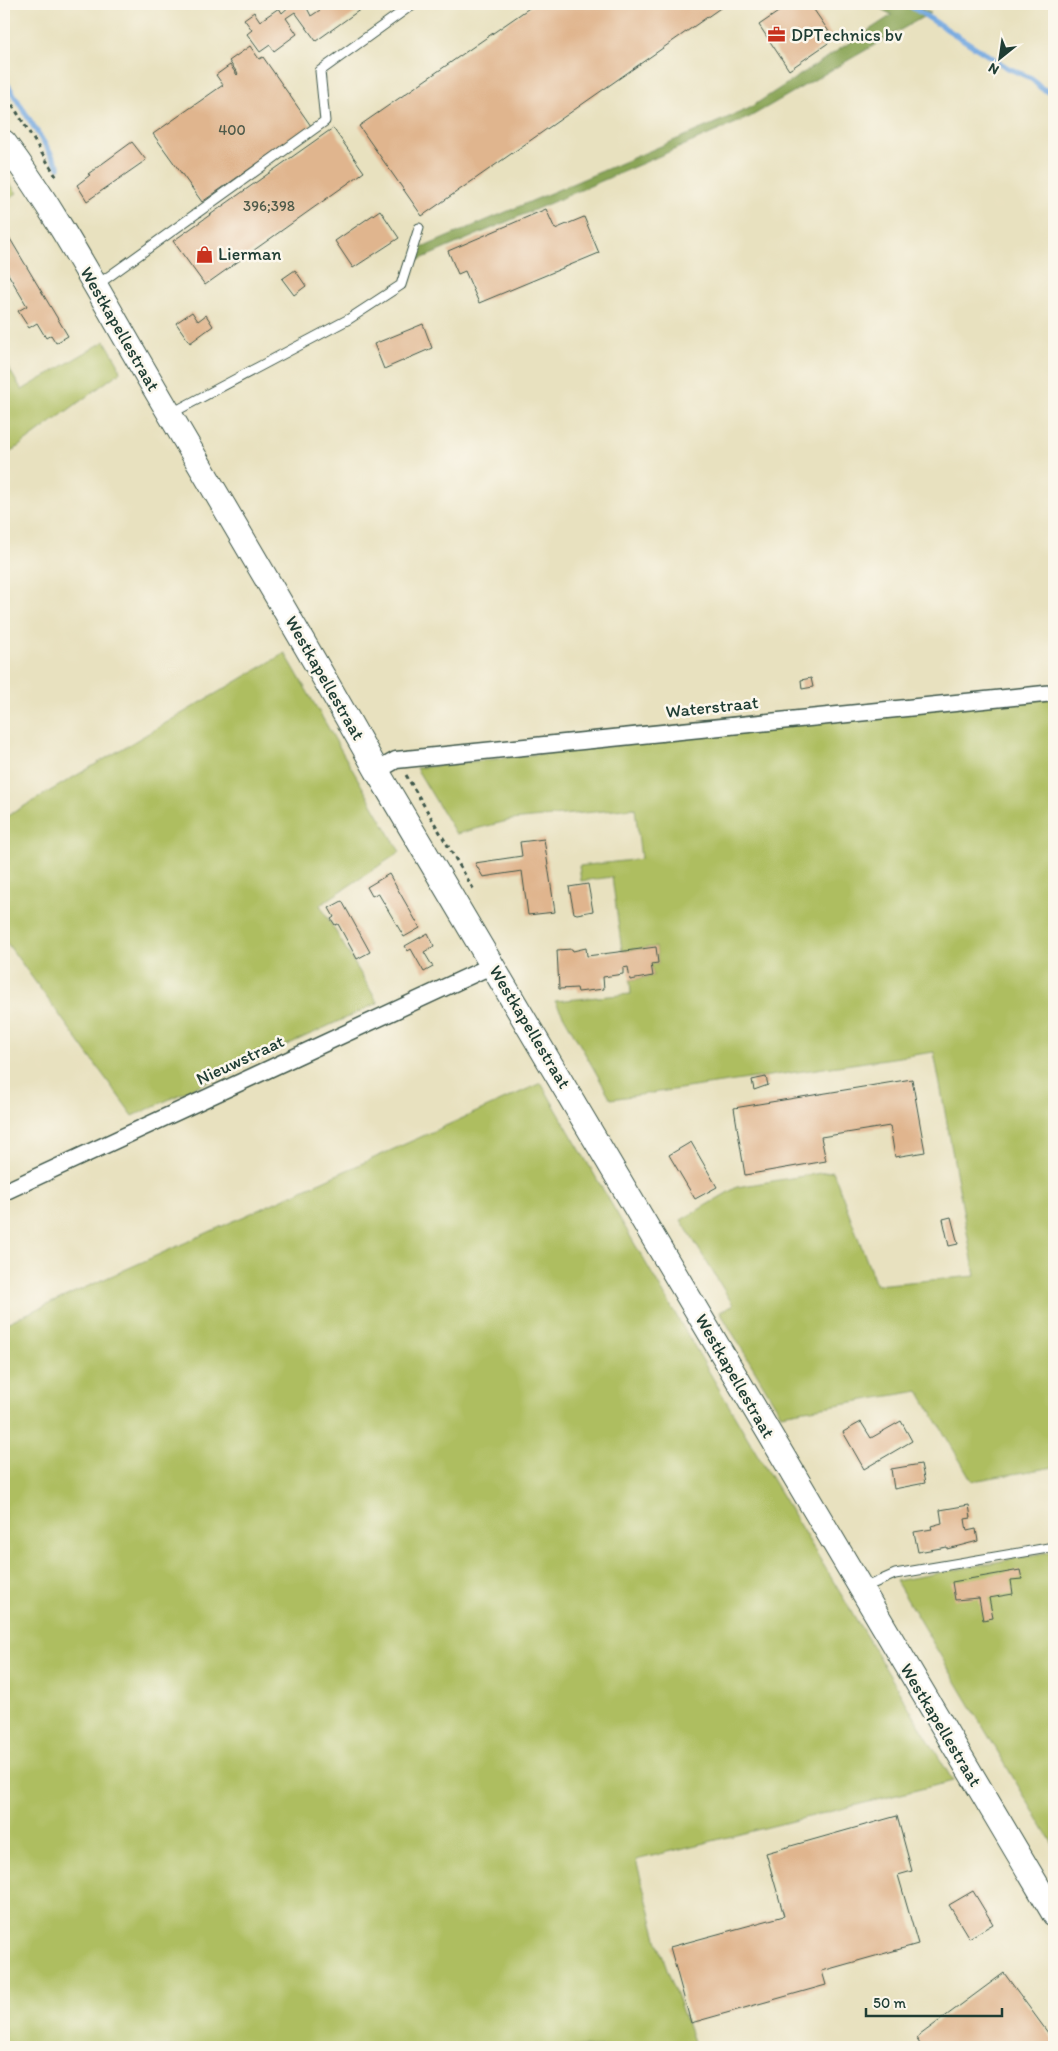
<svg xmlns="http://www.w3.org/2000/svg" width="1058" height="2051" font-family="Itim,sans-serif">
  <rect width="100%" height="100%" fill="#fbf7ec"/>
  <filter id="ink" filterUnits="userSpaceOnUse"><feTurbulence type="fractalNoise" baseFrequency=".02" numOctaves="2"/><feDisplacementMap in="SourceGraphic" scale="10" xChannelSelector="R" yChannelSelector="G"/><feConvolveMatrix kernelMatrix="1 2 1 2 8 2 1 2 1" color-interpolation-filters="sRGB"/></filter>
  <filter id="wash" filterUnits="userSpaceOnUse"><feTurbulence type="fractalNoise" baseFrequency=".0096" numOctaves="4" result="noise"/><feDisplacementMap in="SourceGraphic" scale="20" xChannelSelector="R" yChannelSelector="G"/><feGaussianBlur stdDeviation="1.12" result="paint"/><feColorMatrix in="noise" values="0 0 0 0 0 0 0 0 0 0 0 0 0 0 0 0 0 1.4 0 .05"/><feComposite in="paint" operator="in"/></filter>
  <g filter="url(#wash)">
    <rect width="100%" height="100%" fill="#e8e1bf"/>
    <path fill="#aebe61" stroke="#667e4a" d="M4,176L17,193L4,203Z
      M105,341L118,363L120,372L4,457V361L22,390Z
      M285,653L400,852L320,905L378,1003L133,1116L4,939V818Z
      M1054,695V1467L972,1481L919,1391L781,1414L720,1312L733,1305L681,1220L737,1187L833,1171L876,1285L975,1276L934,1052L611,1099L555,1001L631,994L630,980L653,976L651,964L658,963L656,947L622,951L612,877L581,881L579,866L641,859L635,808L511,820L456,834L416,768Z
      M541,1083L757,1454L953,1781L636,1860L660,1949L695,2047H4V1324Z
      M1054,1551V1846L896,1581Z"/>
    <path fill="#8aa557" stroke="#547146" d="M872,4H913L930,13L750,117L416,261L419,249L748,109L892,15Z"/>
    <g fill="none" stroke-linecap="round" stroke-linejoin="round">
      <path stroke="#73a8e0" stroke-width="5.5" d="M907,4L1008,68L1031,78L1041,88L1054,94
        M4,79L59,167"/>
    </g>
    <g id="blocks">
      <path fill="#e0b58e" d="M292,4H305L311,16L329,4H358L361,9L316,41L295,12L286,18L297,34L274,51L270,45L260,52L247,34L252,30L244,19L254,12L260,21L279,8L282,13Z
        M535,4H726L422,216L359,126Z
        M790,4H810L834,39L789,70L759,25Z
        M250,46L259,59L263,57L311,126L202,202L153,134L223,85L216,75L230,65L237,75L238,74L229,61Z
        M333,128L364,172L205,285L173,241Z
        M132,142L146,160L87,201L77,185L90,175L88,174Z
        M546,209L555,229L584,217L599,253L479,303L465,271L458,274L448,251Z
        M380,210L399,238L353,268L335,241Z
        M9,237L68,336L56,343L51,335L46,338L37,323L29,328L18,311L27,306L4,267V241Z
        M295,270L306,286L294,295L282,279Z
        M192,312L198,321L206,315L213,326L190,343L176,323Z
        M423,324L432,348L384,369L374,344Z
        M811,678L813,687L802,689L801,680Z
        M544,839L555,912L528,915L522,871L483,877L475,863L522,856L520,842Z
        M389,874L420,928L404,937L378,893L372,896L367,887Z
        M588,884L593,911L577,914L574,913L569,887Z
        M342,901L370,952L357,959L338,924L335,925L331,919L334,917L329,908Z
        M428,933L434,946L424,952L433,967L424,972L411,949L408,951L405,946Z
        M656,947L658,963L651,964L653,976L630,980L628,967L623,968V974L603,977L604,989L578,992L577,988L559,989L557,950L572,949L573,951L586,948L587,956Z
        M766,1077L768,1085L754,1090L752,1080Z
        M912,1079L925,1152L895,1157L890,1126L821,1137L826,1161L745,1175L734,1108Z
        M691,1142L717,1187L695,1199L669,1155Z
        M951,1217L958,1244L949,1246L943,1219Z
        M901,1421L912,1441L864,1469L843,1432L861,1422L871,1438Z
        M921,1464L925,1483L894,1489L891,1469Z
        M969,1505L971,1518L965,1519L967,1531L976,1529L978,1541L947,1549V1547L918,1552L914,1532L932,1529L931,1526L942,1523L940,1510Z
        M1020,1570L1022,1579L1011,1580L1013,1594L989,1598L993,1618L983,1620L979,1598L955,1600L952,1582Z
        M897,1816L912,1871L898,1875L918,1944L822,1971L826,1985L691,2023L670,1947L784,1916L766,1853Z
        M973,1891L993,1924L969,1938L949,1905Z
        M1004,1973L1054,2041V2047H922L916,2038Z"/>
    </g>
  </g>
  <g filter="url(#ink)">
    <use href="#blocks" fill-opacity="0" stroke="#3d5649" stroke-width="1"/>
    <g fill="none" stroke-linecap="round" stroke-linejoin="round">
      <defs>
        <path id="lane" d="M97,285L325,121L320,71L413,4
          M170,414L349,319L401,285L419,228
          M863,1588L895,1574L1054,1547"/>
        <path id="street" d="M377,771L396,760L1054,693
          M4,1192L493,965"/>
        <path id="secondary" d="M4,142C61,219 106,306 155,389C229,516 305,642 377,771L1054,1914"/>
      </defs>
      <use href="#lane" stroke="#3d5649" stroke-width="11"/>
      <use href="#street" stroke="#3d5649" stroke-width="19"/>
      <use href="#secondary" stroke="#3d5649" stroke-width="26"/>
      <path stroke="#3d5649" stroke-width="3" stroke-dasharray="4 4" stroke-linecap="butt" d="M4,91L57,178
        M406,775L474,890"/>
      <use href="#lane" stroke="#fff" stroke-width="9"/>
      <use href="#street" stroke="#fff" stroke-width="16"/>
      <use href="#secondary" stroke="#fff" stroke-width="24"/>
    </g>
  </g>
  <defs>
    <symbol id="office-bare" viewBox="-9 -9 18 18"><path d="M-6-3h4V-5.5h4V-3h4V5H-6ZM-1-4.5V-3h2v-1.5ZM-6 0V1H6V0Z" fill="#c8321e" stroke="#fbf7ec" stroke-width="2.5" paint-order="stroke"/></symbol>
    <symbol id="shop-bare" viewBox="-9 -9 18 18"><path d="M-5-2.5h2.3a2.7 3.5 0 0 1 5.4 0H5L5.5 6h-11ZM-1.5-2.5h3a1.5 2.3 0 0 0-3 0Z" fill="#c8321e" stroke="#fbf7ec" stroke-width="2.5" paint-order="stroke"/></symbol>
  </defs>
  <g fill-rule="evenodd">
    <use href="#office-bare" x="764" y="22" width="25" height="25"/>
    <use href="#shop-bare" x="192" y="242" width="25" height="25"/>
  </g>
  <g text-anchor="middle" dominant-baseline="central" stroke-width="5" stroke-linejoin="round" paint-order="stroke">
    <g font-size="15" fill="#4f5b4a">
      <text x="232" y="130">400</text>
      <text x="269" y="206">396;398</text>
    </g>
    <g font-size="18" fill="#1f3d34" stroke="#fbf7ec" text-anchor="start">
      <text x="791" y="35">DPTechnics bv</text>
      <text x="218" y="254">Lierman</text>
    </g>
    <g font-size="18" fill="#1f3d34" stroke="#fbf7ec">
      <text transform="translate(120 329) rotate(60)">Westkapellestraat</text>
      <text transform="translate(325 678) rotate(60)">Westkapellestraat</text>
      <text transform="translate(712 707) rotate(-6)">Waterstraat</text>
      <text transform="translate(530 1027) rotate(59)">Westkapellestraat</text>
      <text transform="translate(240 1060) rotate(-25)">Nieuwstraat</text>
      <text transform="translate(735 1376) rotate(60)">Westkapellestraat</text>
      <text transform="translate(941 1725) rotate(59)">Westkapellestraat</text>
    </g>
  </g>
  <rect width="1058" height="2051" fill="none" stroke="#fbf7ec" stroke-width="20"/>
  <g transform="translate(1000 58) rotate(210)" stroke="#fbf7ec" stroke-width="4" paint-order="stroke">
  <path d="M0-4L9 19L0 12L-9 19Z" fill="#1f3d34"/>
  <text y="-8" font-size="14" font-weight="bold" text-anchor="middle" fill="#1f3d34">N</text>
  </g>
  <path d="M866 2008v8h136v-8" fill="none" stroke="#1f3d34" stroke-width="2.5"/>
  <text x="873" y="2008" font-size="15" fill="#1f3d34" stroke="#fbf7ec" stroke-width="4" paint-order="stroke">50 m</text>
</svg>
